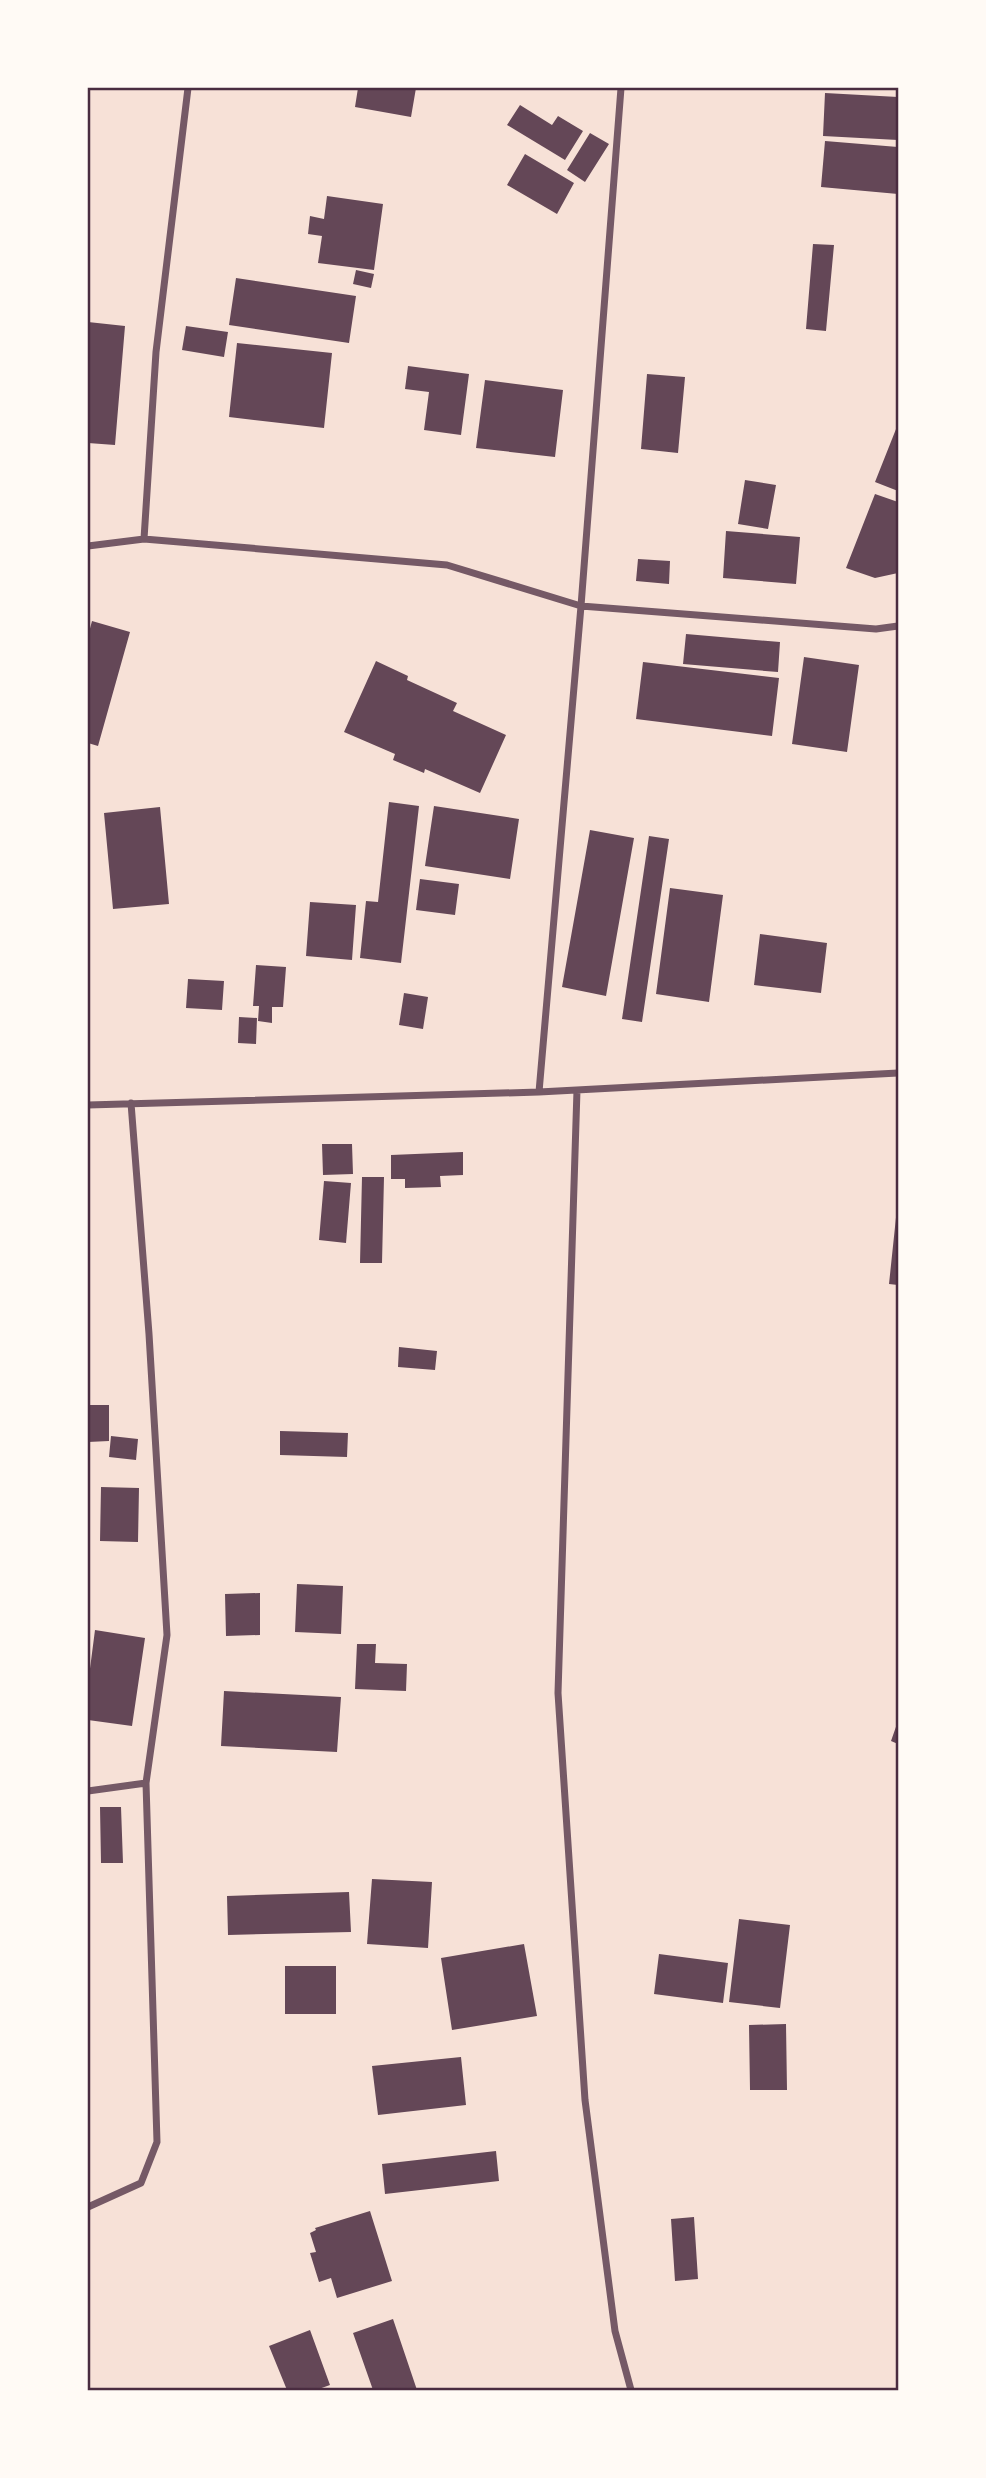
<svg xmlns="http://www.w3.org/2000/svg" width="986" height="2478" font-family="Rubik,sans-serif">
  <rect width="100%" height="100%" fill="#f7e1d7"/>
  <path fill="#644757" d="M358,88H416L411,117L355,107Z
    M825,93L898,97V140L823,136Z
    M520,105L552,125L558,116L583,131L565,160L507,125Z
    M590,133L609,144L585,182L567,170Z
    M825,141L898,147V194L821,187Z
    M525,154L574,183L557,214L507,185Z
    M327,196L383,204L374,270L318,263L322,236L308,234L310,216L324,219Z
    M813,244L834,245L826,331L806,329Z
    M356,270L374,274L371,288L353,284Z
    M236,278L356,296L349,343L229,325Z
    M88,322L125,326L115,445L88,443Z
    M186,326L228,332L224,357L182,350Z
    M237,343L332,353L324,428L229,417Z
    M408,366L469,374L461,435L424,430L429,392L405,389Z
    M647,374L685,377L678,453L641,449Z
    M485,380L563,390L555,457L476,448Z
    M898,424V491L875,482Z
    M745,480L776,485L768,529L738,524Z
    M875,494L898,502V573L875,578L846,568Z
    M726,531L800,537L796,584L723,578Z
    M638,559L670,561L669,584L636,581Z
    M92,621L130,632L98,746L88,743V636Z
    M686,634L780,642L778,672L683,664Z
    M804,657L859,665L847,752L792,744Z
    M376,661L408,676L407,680L457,703L453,711L506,735L480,793L425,769L424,773L393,760L395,754L344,732Z
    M643,662L779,678L772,736L636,719Z
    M389,802L419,806L401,963L360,958L366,901L378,902Z
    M434,806L519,819L510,879L425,866Z
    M160,807L169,904L113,909L104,813Z
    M590,830L634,838L606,996L562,987Z
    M649,836L669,839L642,1022L622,1019Z
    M420,879L459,884L455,915L416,910Z
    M670,888L723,895L709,1002L656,994Z
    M310,902L356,905L352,960L306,956Z
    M760,934L827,943L821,993L754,985Z
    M256,965L286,967L283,1007H272V1023L258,1021L259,1006H253Z
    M188,979L224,981L222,1010L186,1008Z
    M404,993L428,997L423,1029L399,1025Z
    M239,1017L257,1018L256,1044L238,1043Z
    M322,1144H352L353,1174L323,1175Z
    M463,1152V1175L440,1176L441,1187L405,1188V1179H391V1155Z
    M362,1177H384L382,1263H360Z
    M324,1181L351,1183L346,1243L319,1240Z
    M897,1208H898V1285L889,1284Z
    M399,1347L437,1351L435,1370L398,1367Z
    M88,1405H109V1441L88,1442Z
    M280,1431L348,1433L347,1457L280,1455Z
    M111,1436L138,1439L136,1460L109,1457Z
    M101,1487L139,1488L138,1542L100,1541Z
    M297,1584L343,1586L341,1634L295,1632Z
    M260,1593V1635L226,1636L225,1594Z
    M95,1630L145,1638L132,1726L88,1720V1684Z
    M357,1644H376L375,1663L407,1664L406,1691L355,1689Z
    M224,1691L341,1697L337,1752L221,1746Z
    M898,1721V1744L891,1741Z
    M100,1807H121L123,1863H101Z
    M372,1879L432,1882L428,1948L367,1944Z
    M349,1892L351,1932L228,1935L227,1896Z
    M739,1919L790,1925L780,2008L729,2002Z
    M524,1944L537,2016L452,2030L441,1958Z
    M659,1954L728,1963L723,2003L654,1994Z
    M285,1966H336V2014H285Z
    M786,2024L787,2090H750L749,2025Z
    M461,2057L466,2105L378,2115L372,2066Z
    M496,2151L499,2181L385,2194L382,2164Z
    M370,2211L392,2281L337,2298L331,2278L319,2282L310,2253L316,2252L310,2233L316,2230L315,2228Z
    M694,2217L698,2279L675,2281L671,2219Z
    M393,2319L417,2390H373L353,2333Z
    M310,2330L330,2385L316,2390H287L269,2346Z"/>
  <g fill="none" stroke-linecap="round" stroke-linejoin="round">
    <path stroke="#755966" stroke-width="7" d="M144,539L156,352L188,88
      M88,546L144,539L447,565L581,606L876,629L898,626
      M577,1090L558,1693L585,2100L615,2331L631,2390
      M539,1092L581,606L621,88
      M88,1105L539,1092L898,1073
      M88,1791L146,1783
      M88,2207L141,2183L157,2142L146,1783L167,1635L149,1334L131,1103"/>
  </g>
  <rect width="986" height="2478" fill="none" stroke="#fffaf5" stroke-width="178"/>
  <rect x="89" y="89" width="808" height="2300" fill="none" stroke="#4a2c40" stroke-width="2.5"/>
</svg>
